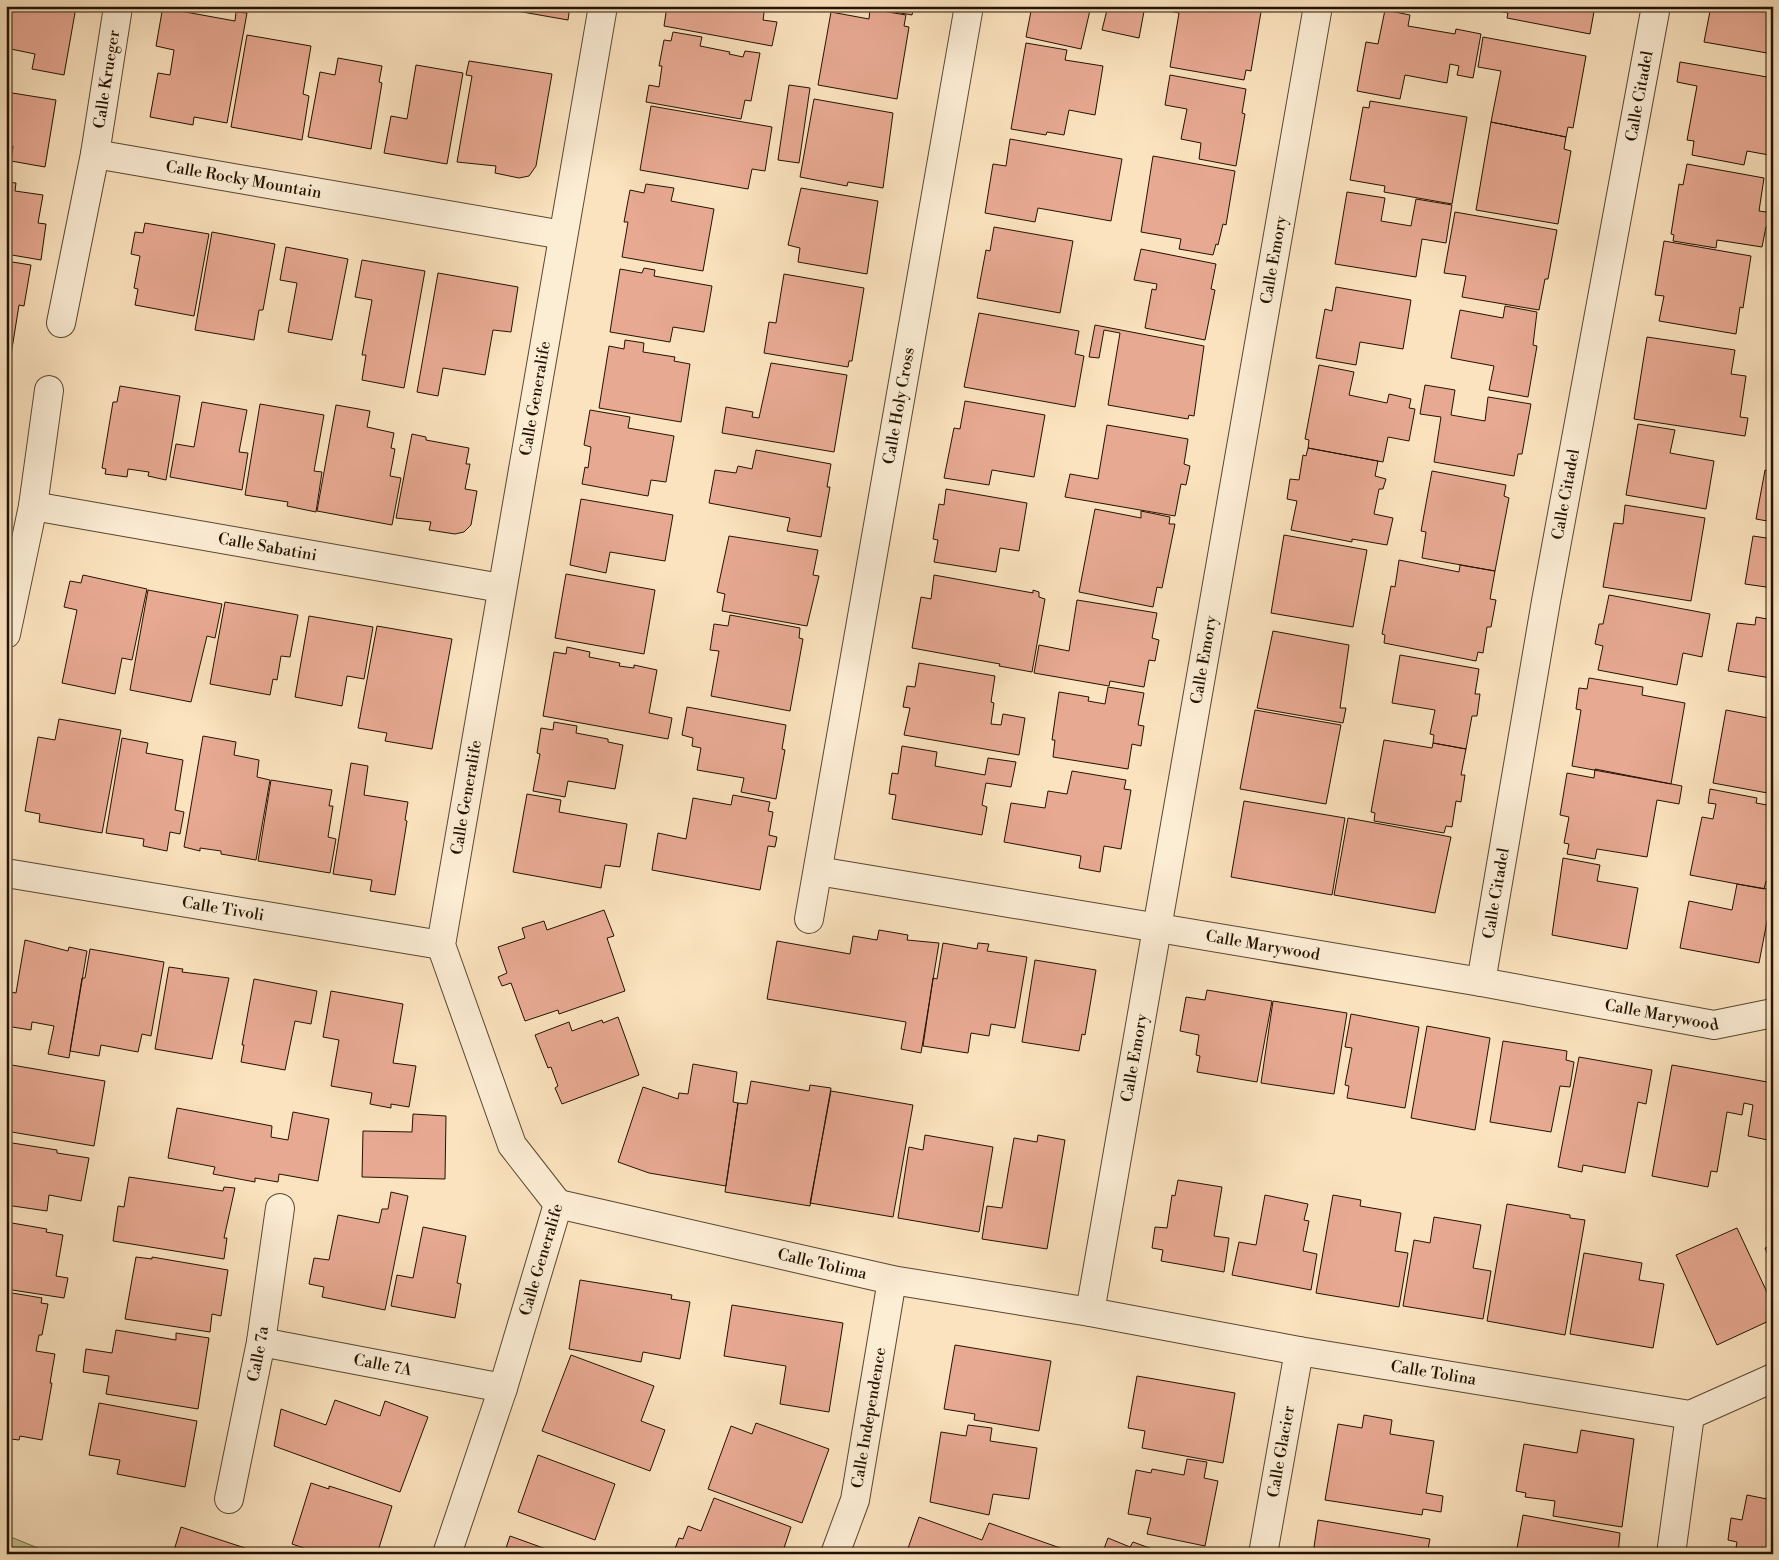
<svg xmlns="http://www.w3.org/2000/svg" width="1779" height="1560" font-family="'Libre Bodoni',serif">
  <rect width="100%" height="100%" fill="#fbe3bf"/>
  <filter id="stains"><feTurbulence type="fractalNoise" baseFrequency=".004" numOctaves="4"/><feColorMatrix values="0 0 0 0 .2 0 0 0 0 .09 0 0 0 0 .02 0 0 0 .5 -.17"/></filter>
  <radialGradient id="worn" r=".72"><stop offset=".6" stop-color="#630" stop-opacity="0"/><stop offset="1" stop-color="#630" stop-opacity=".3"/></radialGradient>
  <path fill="#c3c28e" stroke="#736a47" d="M6,1535L50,1553V1554H6Z"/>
  <path fill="#e8a993" stroke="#231200" d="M6,6L76,7L64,75L32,69L35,54L6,48Z
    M163,6H181L180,11L235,21L236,12L247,13L227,123L194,117L193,125L150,117L158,73L170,75L174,50L156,46Z
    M425,6H447V11Z
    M488,6H570L568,20Z
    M667,6H765L763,20L777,22L772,46L664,26Z
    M861,6H914L912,15Z
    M1032,6H1091L1081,49L1026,37Z
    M1108,6H1145L1139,38L1102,30Z
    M1164,6H1262L1251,71L1246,70L1244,80L1170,67L1179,13L1163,10Z
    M1488,6H1595L1590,34L1507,18L1508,13L1488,9Z
    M1711,6H1773V54L1704,42Z
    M870,9L906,15L904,26L909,27L897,99L818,85L831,12L869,19Z
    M1385,10L1410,15L1408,26L1455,34L1456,29L1481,34L1473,78L1457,75L1459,66L1450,64L1447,83L1405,75L1400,99L1357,91L1366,42L1378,44Z
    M673,32L702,37L700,46L730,52L729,54L743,57L745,51L760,53L751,101L745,100L741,119L646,102L649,85L659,87L662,66H659L664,40L671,41Z
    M247,35L311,46L303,94L309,96L302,140L231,127Z
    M1483,37L1586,56L1573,128L1568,127L1566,137L1491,122L1501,71L1478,67Z
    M1026,43L1067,50L1065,60L1103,66L1095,115L1069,110L1064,135L1047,132L1046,135L1011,129Z
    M338,58L382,66L379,82L382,83L371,149L308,137L320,72L335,75Z
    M469,61L552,74L536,166L529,176L519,178L495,173L496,166L457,162L472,76L466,75Z
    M1680,62L1773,78V133L1769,155L1747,151L1744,165L1692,155L1694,141L1687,140L1697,86L1677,82Z
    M416,65L463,73L447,164L384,153L391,116L407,119Z
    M1170,75L1246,89L1242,113L1245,114L1236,166L1199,159L1201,143L1181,139L1187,109L1165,105Z
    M789,85L810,88L799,163L778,160Z
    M6,92L56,100L45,167L11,161L13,146L6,145Z
    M814,99L893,113L883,188L848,182L847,186L800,177Z
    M1370,101L1467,117L1452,204L1384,192L1385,186L1350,180L1363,107L1369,108Z
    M651,106L772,127L765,171L752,169L748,189L640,170Z
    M1491,122L1566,137L1564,149L1571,151L1558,224L1476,210Z
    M1010,139L1122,159L1111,221L1038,208L1035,222L985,213L993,164L1006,166Z
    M1153,156L1235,171L1226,225L1223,224L1218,245L1216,244L1213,255L1179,249L1181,239L1141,232Z
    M1687,164L1764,178L1759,211L1773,213V216L1770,228L1766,227L1762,247L1717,240L1716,248L1673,241L1674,235L1671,234L1679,184L1683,185Z
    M6,182L16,183L15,191L43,195L38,223L46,224L41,260L6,254Z
    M646,184L674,188L671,201L714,209L703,271L622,257L628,222H624L630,190L644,193Z
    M801,188L878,201L867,274L798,262L800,248L788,245Z
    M1347,192L1385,198L1381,221L1411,226L1416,199L1452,205L1446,243L1422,239L1416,277L1335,264Z
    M1455,212L1557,230L1548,279H1545L1539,310L1462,297L1466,276L1444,273Z
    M145,223L209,234L194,316L135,305L138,289L134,288L140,256L131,254L135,232L143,233Z
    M994,227L1073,241L1060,313L977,298L986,250L990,251Z
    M212,232L275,244L263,310H259L254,340L195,330Z
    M1664,241L1751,256L1743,308L1740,307L1736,334L1659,321L1664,296L1655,295Z
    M286,247L348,259L332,340L288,332L297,283L280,280Z
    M1141,249L1216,264L1211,289L1215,290L1205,340L1145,328L1152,289L1156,290L1157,284L1134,280Z
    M362,260L425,271L404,388L362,380L366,355H362L372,300L355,297Z
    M6,261L31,265L24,306L19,305L11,355L6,354Z
    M644,268L655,270L654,276L712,286L704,332L673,327L670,342L610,332L620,269L642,273Z
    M438,273L518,287L511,332L493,330L485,375L443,368L438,396L417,392Z
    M784,274L864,288L852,361H849L848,367L764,353L769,322L776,323Z
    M1336,287L1411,300L1403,349L1360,342L1356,365L1316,358L1325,309L1332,311Z
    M1505,306L1537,312L1533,345L1537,346L1528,397L1489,390L1494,366L1451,358L1460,310L1503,318Z
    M979,313L1079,331L1075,354L1084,356L1075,407L964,387Z
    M1095,325L1204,346L1194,416L1189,415L1188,419L1108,405L1120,333L1104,330L1099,358L1089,357Z
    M1647,337L1735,350L1731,374L1746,376L1740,417L1748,418L1745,436L1634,419Z
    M625,340L644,343L643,352L675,357L674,361L690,364L681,422L599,408L609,346L624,349Z
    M771,363L847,375L834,452L722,433L726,407L753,412L752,417L759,418Z
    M1319,365L1354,372L1349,395L1387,403L1389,394L1411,399L1409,408L1415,409L1409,441L1388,437L1383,462L1308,448L1309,440L1305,439Z
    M1425,385L1455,390L1451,415L1485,421L1488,397L1531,404L1522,454H1518L1514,476L1434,462L1441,417L1420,414Z
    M120,386L180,396L166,480L148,476L149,472L128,469L127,477L105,474L106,469L102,468L113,402H117Z
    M965,401L1045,415L1034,477L992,470L989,485L944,478L954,428L960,429Z
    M202,402L247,410L239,452L248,453L242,490L170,477L176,444L194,447Z
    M260,404L324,415L314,471L322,472L316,512L287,506L288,502L245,495Z
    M336,405L370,411L367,427L394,433L391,448L395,449L390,476L401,478L392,525L317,511Z
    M590,410L630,417L628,428L674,436L666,482L651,480L648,496L582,484L585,467L588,468L591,447L584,445Z
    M1638,424L1675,430L1670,453L1714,461L1706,509L1626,495Z
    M1107,425L1188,439L1184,464L1190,466L1186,485L1181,484L1175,516L1065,497L1070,474L1098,479Z
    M412,434L426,437V440L469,448L466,464H470L465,489L477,491L471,525L464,532L455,534L429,530L431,522L396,518Z
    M1308,448L1378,461L1375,476L1386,479L1383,489H1379L1374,514L1393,518L1387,545L1352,539V542L1291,530L1297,501L1287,499L1290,479L1299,480L1303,455L1306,456Z
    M756,450L831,464L827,487H830L821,537L787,531L790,518L709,503L715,470L736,473L738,466L752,469Z
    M1765,470L1773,471V522L1756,519Z
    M1432,471L1506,485L1504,496L1509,498L1495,571L1422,558L1426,532L1421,531Z
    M946,489L1027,503L1019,551L1000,548L996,572L934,562L938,540L933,539L939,504L944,505Z
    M581,499L673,515L665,561L610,552L606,573L570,565Z
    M1625,505L1705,518L1691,601L1603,587L1614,523L1623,524Z
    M1095,509L1141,518V511L1170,517L1169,524H1175L1162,588L1157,587L1153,607L1079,592Z
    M1284,535L1367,550L1353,627L1271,613Z
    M729,536L818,550L813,575L819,576L807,626L722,611L725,594L717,592Z
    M1753,536L1773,539V588L1745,584Z
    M1399,560L1459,572L1460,565L1495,571L1490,599L1496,600L1491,627H1487L1483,653L1478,652L1476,661L1384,643L1385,635L1382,634L1391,586L1395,587Z
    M566,574L655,590L644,654L555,638Z
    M83,575L147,589L132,660L122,658L115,694L62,683L77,610L64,607L70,581L81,583Z
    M934,575L1033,593V590L1039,592V597L1045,599L1032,672L999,666L1000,664L912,648L921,597L931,599Z
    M148,590L222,604L215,638L207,636L191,702L130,690Z
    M1609,595L1710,614L1702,657L1683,653L1677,685L1598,670L1603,646L1595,644L1599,624H1603Z
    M1077,600L1157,613L1152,638L1159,640L1155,661L1149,660L1144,687L1110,681L1109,686L1034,673L1039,645L1069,651Z
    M225,602L298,615L290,657L281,656L277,680L273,679L270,695L210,684Z
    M730,615L800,628L799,638L803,639L790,711L711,696L719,651L710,650L714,624L728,626Z
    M309,616L373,627L364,679L347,676L342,706L295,697Z
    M1756,617L1773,620V704L1768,703L1771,678L1728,671L1737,623L1755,625Z
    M377,626L452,639L432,749L385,741L387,733L358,728Z
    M1273,631L1349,645L1340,708H1346L1343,723L1257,708Z
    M567,647L590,652L589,657L620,663L619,666L634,668V665L657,670L649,713L672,718L668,739L543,716L554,652L566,654Z
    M1400,655L1479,669L1475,694H1480L1477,716H1472L1466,749L1433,743L1434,735L1430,734L1435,710L1392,703Z
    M919,663L995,676L991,702L994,703L991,724L1001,725L1003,714L1025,718L1019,755L904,735L910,708L903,707L907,686L915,687Z
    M1589,678L1643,687L1642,695L1685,703L1671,784L1572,766L1581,710L1576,709L1579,688L1587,689Z
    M1108,687L1144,693L1138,725L1144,726L1141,746L1132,744L1128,769L1053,757L1055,740H1052L1059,692L1089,697L1088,701L1105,704Z
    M687,707L786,725L782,749L785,750L776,799L741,792L744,778L697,770L701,748L692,746L693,738L682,735Z
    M1255,710L1341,725L1326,804L1240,789Z
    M1726,710L1773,719V794L1713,783Z
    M59,719L121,730L102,833L39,822L40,814L25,811L38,737L55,740Z
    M554,722L577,726L576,733L608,739V742L623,745L615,789L568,781L565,797L533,791L540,754L537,753L541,728L553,730Z
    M203,736L236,742L234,755L259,760L257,777L270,780L256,860L221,854V851L200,848V851L184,847Z
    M122,738L148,743L146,753L183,760L175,810L184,812L180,834L170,832L167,851L143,846L144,839L106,833Z
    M1384,740L1432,748L1433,743L1466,749L1461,775H1465L1461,802L1456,801L1452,827L1446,826L1444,833L1374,821L1375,813L1371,812Z
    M902,746L937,752L935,766L985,775L988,758L1016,762L1011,787L986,783L982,805L987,807L982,835L892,819L896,795L889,794L890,786L892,773L898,774Z
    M351,763L368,766L364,795L408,802L405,820L407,821L395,895L370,891L372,880L333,874Z
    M1595,769L1682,786L1679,804L1657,800L1647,857L1597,849L1595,859L1567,854L1569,844L1564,843L1569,817L1560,815L1567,773L1594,778Z
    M1072,771L1126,780L1124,789L1131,790L1121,849L1104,846L1100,872L1079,868L1081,856L1004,842L1011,803L1045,808L1048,791L1067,794Z
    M271,780L332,790L329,806H333L328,837L336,839L330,873L258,861Z
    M1710,789L1757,798L1756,803L1773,806V883L1766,881L1764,889L1690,875L1702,817L1713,819L1716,804L1708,803Z
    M527,794L561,800L559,812L627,824L620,867L605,865L601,888L513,872Z
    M733,795L770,802L768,811L773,812L769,835L777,837L775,847L768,846L760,890L652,870L658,833L686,839L693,798L731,805Z
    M1244,801L1345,818L1332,895L1231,877Z
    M1348,818L1451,837L1435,913L1334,895Z
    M1563,858L1600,865L1597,881L1638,888L1627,949L1552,935Z
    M1737,884L1773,890L1759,963L1680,948L1689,901L1732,910Z
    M604,910L614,936L607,938L625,991L559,1014L558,1010L525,1021L511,983L502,986L498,977L507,973L498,947L525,938L522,928L544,921L547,930Z
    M879,930L908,935L907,940L939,943L921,1053L901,1049L906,1022L767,999L777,941L850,954L853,936L877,940Z
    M25,940L68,951L69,947L87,951L69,1058L48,1054L54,1026L32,1022L31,1030L6,1026V991L16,993Z
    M943,943L977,949L978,943L989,944L987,951L1027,957L1015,1028L991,1024L989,1036L971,1033L968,1053L923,1046L933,978L937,979Z
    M90,949L164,962L151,1036L142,1034L138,1052L101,1045L99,1056L70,1051L82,978H85Z
    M1035,960L1096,970L1085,1035L1082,1034L1079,1051L1022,1042Z
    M169,967L183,969L182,972L229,978L212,1059L155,1049Z
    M254,979L317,991L311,1024L295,1021L285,1070L241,1062L244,1045H242Z
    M1207,990L1272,1001L1257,1082L1197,1072L1200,1056L1196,1055L1199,1035L1180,1031L1186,997L1205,1000Z
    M331,991L403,1004L393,1063L416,1066L409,1107L391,1104V1108L370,1104L372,1093L331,1086L339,1040L323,1037Z
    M1273,1001L1347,1013L1334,1094L1261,1083Z
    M1351,1014L1419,1027L1405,1108L1347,1098L1349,1086L1345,1085L1352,1048L1345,1047Z
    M618,1017L639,1075L562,1104L555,1088L558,1086L551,1067L548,1068L535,1035L569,1022L572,1031L602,1020L603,1023Z
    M1427,1026L1490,1038L1475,1130L1411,1118Z
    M1503,1041L1567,1051L1566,1060L1574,1062L1570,1087L1560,1086L1551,1132L1490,1122Z
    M1579,1057L1652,1070L1646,1104L1638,1102L1625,1173L1583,1165L1582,1172L1558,1167Z
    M6,1064L105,1081L94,1146L6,1131Z
    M693,1064L737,1072L733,1102L738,1103L726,1186L649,1173L618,1162L643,1087L678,1099L679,1093L688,1094Z
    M1672,1065L1773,1083V1141L1748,1136L1753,1105L1744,1103L1742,1115L1727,1112L1717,1172L1711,1171L1708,1187L1652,1176Z
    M751,1081L809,1091L810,1085L831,1088L810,1206L725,1192L738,1103L747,1104Z
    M831,1091L913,1105L893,1217L810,1203Z
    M177,1108L272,1126L271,1137L288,1140L293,1112L329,1119L318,1181L279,1174L278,1182L255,1178V1182L213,1174L215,1167L168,1158Z
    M413,1114L446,1116L445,1179L362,1177L363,1131L412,1132Z
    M925,1135L993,1147L979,1232L898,1218L909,1147L923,1150Z
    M1038,1135L1065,1140L1047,1249L982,1239L987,1206L1002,1208L1014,1138L1037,1142Z
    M6,1142L57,1150V1153L89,1158L81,1201L49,1195L47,1211L6,1205Z
    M129,1177L223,1191L224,1187L235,1188L224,1238H227L224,1259L113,1241L118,1206L124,1207Z
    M1178,1180L1222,1187L1214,1236L1229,1238L1224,1272L1161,1261L1163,1250L1152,1248L1155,1227L1167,1228L1172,1195L1175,1196Z
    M391,1192L408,1196L385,1310L322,1297L324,1287L309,1284L314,1258L329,1260L338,1215L379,1223L382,1209H388Z
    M1265,1195L1308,1204L1304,1220L1309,1221L1303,1251L1317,1254L1311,1290L1232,1275L1239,1242L1256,1245Z
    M1333,1195L1361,1200L1360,1206L1401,1213L1395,1251L1408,1253L1399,1307L1316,1293Z
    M1507,1204L1570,1215V1218L1585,1220L1565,1335L1487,1321Z
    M1434,1217L1481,1225L1473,1268L1491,1271L1483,1319L1403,1306L1414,1240L1430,1243Z
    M6,1222L47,1229L46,1232L63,1235L56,1276L68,1278L64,1298L6,1289Z
    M423,1227L466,1236L457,1283L461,1284L455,1318L391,1306L397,1275L413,1278Z
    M1737,1228L1773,1305V1319L1717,1345L1676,1255Z
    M1773,1245V1265L1765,1248Z
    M1584,1253L1642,1263L1639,1280L1664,1284L1653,1348L1570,1334Z
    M136,1257L152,1259V1257L228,1270L221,1316L212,1314L210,1332L125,1319Z
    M580,1280L672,1295L671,1299L690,1302L680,1359L643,1352L641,1362L569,1349Z
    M6,1292L42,1298L41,1303L48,1304L42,1335H39L36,1351L55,1354L50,1383H52L42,1440L20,1436L19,1440L11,1439L6,1432Z
    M732,1305L843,1323L829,1412L780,1404L786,1366L724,1356Z
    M116,1330L176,1340V1333L209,1338L198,1409L106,1394L109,1376L83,1372L86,1349L112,1353Z
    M955,1345L1051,1361L1039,1431L974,1420L975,1414L944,1409Z
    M571,1355L654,1386L641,1421L665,1430L650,1471L542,1431Z
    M1137,1376L1235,1393L1223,1463L1142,1448L1145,1431L1128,1428Z
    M335,1400L380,1416L385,1401L428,1417L400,1492L274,1446L281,1409L326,1425Z
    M99,1403L197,1421L185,1487L117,1474L120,1460L89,1455Z
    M1364,1415L1392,1420L1390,1434L1434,1441L1426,1493L1443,1496L1441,1512L1423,1509L1422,1515L1325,1500L1338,1424L1362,1428Z
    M756,1423L829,1449L802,1523L708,1489L731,1426L752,1434Z
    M968,1425L992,1428L990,1441L1037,1448L1029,1499L993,1494L989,1515L930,1502L941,1432L966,1436Z
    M1581,1430L1634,1439L1622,1527L1553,1516L1555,1501L1525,1497L1526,1493L1516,1491L1524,1444L1577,1453Z
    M538,1455L615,1484L595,1540L518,1512Z
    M1187,1459L1207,1462L1204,1478L1218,1481L1205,1546L1147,1534L1151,1518L1128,1514L1136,1470L1151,1473L1152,1469L1184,1475Z
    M1770,1482L1773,1483V1554H1735L1737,1542L1728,1540L1731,1518L1742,1520L1747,1495L1767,1499Z
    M311,1483L329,1489V1486L392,1506L377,1554H322L292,1544Z
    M714,1498L791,1527L782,1554H673L679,1538L683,1539L688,1526L701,1531Z
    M1523,1515L1620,1533L1618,1554H1516Z
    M919,1517L982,1540L989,1523L1066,1550L1064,1554H906Z
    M1318,1520L1430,1539L1427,1554H1313Z
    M181,1527L245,1548L243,1552L248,1554H173Z
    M510,1536L560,1554H504Z
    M1108,1538L1130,1547L1133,1542L1166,1554H1102Z"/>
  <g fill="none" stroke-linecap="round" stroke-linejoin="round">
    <defs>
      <g id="minor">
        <path id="s1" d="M95,154L563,235"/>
        <path id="s2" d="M61,323L95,154L118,7"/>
        <path id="s3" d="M33,506L501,588"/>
        <path d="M6,634L33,506L49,390"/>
        <path id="s4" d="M818,871L1481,982L1714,1025L1773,1013"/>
        <path id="s5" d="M6,873L441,945"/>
        <path id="s6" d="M809,919L969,6"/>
        <path id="s7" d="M1481,982L1546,601L1656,6"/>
        <path id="s8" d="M558,1204L892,1280L1090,1312L1299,1351L1690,1415L1773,1378"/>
        <path id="s9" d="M1090,1312L1318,6"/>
        <path id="s10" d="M261,1342L503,1388"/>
        <path id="s11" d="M229,1499L261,1342L280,1208"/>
        <path id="s12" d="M447,1554L503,1388L558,1204L512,1145L441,945L603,6"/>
        <path id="s13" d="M835,1554L855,1500L892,1280"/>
        <path id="s14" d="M1263,1554L1299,1351"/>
        <path d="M1671,1554L1690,1415"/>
      </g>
    </defs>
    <use href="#minor" stroke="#594630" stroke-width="30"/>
    <use href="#minor" stroke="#fcedd5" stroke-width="28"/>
  </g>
  <g text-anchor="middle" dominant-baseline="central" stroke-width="4" stroke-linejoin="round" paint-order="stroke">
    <g font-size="16" fill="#231200" stroke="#fcedd5">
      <text stroke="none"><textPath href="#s2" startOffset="248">Calle Krueger</textPath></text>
      <text stroke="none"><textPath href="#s7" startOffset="900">Calle Citadel</textPath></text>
      <text stroke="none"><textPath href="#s1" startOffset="151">Calle Rocky Mountain</textPath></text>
      <text stroke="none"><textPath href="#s9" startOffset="1068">Calle Emory</textPath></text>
      <text stroke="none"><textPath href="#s12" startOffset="1209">Calle Generalife</textPath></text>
      <text stroke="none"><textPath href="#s6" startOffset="521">Calle Holy Cross</textPath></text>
      <text stroke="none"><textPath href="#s7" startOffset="495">Calle Citadel</textPath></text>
      <text stroke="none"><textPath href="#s3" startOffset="238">Calle Sabatini</textPath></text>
      <text stroke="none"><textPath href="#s9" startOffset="662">Calle Emory</textPath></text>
      <text stroke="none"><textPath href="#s12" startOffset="804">Calle Generalife</textPath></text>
      <text stroke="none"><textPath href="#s7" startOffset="90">Calle Citadel</textPath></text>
      <text stroke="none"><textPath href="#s5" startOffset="220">Calle Tivoli</textPath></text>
      <text stroke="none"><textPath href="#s4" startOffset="451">Calle Marywood</textPath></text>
      <text stroke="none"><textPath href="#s4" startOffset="856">Calle Marywood</textPath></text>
      <text stroke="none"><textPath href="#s9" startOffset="258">Calle Emory</textPath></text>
      <text stroke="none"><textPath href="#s12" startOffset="309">Calle Generalife</textPath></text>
      <text stroke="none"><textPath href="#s8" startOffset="271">Calle Tolima</textPath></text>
      <text stroke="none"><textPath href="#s11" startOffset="148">Calle 7a</textPath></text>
      <text stroke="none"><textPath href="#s10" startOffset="124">Calle 7A</textPath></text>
      <text stroke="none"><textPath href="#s8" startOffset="892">Calle Tolina</textPath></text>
      <text stroke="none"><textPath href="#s13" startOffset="141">Calle Independence</textPath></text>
      <text stroke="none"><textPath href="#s14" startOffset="104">Calle Glacier</textPath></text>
    </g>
  </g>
  <rect width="1779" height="1560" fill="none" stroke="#fbe3bf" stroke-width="25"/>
  <rect x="8" y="8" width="1764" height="1545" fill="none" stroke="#231200" stroke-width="2.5"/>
  <rect x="12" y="12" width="1754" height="1535" fill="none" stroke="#231200"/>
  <rect width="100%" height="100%" filter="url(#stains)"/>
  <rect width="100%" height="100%" fill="url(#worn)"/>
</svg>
